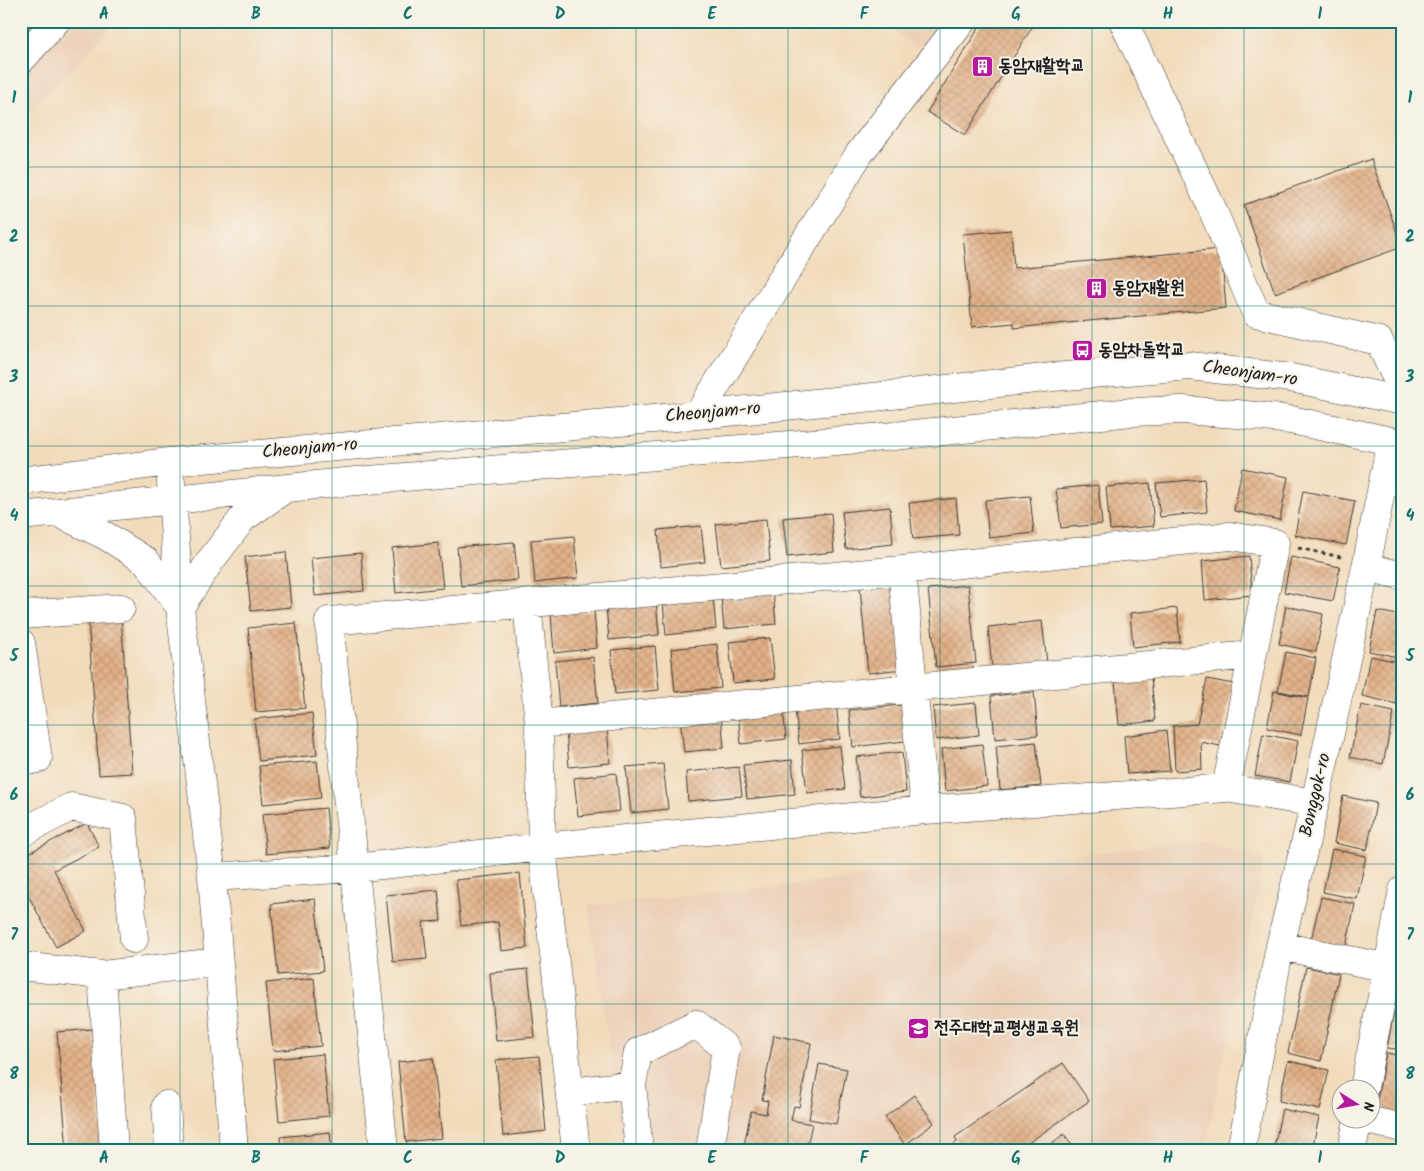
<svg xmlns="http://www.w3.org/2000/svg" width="1424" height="1171" font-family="Kalam,'Poor Story',sans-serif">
  <defs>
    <pattern id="building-cross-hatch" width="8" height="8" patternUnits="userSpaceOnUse" patternTransform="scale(1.25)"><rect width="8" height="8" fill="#e2b188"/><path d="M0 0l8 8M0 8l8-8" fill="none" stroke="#c19875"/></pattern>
  </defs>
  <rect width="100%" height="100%" fill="#f7f3e8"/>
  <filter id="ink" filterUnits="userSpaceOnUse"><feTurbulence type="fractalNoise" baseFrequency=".02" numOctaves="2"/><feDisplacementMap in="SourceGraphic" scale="10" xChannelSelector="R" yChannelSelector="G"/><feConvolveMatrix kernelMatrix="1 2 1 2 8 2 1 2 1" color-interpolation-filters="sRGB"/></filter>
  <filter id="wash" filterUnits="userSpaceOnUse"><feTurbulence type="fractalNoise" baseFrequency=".0096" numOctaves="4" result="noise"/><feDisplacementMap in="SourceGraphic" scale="20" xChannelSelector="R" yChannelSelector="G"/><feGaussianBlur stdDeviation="1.12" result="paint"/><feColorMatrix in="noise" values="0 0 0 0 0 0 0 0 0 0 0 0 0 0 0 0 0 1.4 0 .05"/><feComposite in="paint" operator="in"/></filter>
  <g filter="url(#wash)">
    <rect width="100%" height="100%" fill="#f2dbbb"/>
    <path fill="#ecd1b9" d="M21,21H115L83,58L21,117Z
      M880,21H940L917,48Z
      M1206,841L1264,859L1205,1150H625L588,906Z"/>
    <g id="blocks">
      <path fill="url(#building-cross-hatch)" d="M983,21H1036L965,135L927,112Z
        M1371,159L1402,247L1275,293L1244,205Z
        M1011,230L1014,268L1221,249L1226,308L1014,328V323L972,327L963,234Z
        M1242,468L1288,477L1280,520L1234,511Z
        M1204,479L1207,512L1160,517L1156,483Z
        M1150,483L1154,526L1110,530L1106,487Z
        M1098,485L1102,524L1061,528L1056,489Z
        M1303,491L1355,501L1346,545L1295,535Z
        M1030,496L1034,533L989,538L985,500Z
        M956,498L959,535L913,539L909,503Z
        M890,507L893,544L846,549L842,512Z
        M831,513L834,552L787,557L783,518Z
        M766,519L770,561L721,566L716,524Z
        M701,526L705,562L661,567L658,530Z
        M574,536L578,578L535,583L531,540Z
        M514,542L518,580L461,586L457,547Z
        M438,543L443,588L396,593L392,548Z
        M286,552L291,607L251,611L245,557Z
        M361,553L364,591L315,596L311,558Z
        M1249,556L1252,595L1205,600L1202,561Z
        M1291,557L1340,567L1333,601L1284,592Z
        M894,583L902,669L868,673L860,587Z
        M968,585L976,663L936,667L928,589Z
        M773,591L776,624L724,629L721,596Z
        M713,597L716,629L666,635L663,602Z
        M656,601L659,635L609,640L606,606Z
        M1286,606L1323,614L1316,652L1279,644Z
        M1177,608L1180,642L1133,647L1130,613Z
        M594,611L597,648L554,653L551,615Z
        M1377,611L1403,616V658L1369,651Z
        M121,615L132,773L99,775L88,618Z
        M1042,621L1047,663L992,668L988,627Z
        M296,623L305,708L256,712L248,628Z
        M770,638L775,679L733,683L729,642Z
        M717,644L721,688L675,692L671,649Z
        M655,646L659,690L615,694L611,650Z
        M1286,652L1316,658L1309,697L1278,691Z
        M1370,656L1403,663V676L1397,704L1362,696Z
        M593,657L598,703L559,707L555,661Z
        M1151,677L1155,721L1119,725L1115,681Z
        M1207,679L1233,684L1220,746L1201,742L1202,769L1175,771L1173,726L1197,724Z
        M1274,691L1308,698L1301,735L1267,728Z
        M1034,692L1038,735L995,739L991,696Z
        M976,703L979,735L936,740L933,707Z
        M836,704L840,739L799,744L795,709Z
        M902,705L905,741L853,747L849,710Z
        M1361,705L1394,712L1383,764L1350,757Z
        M783,708L786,739L741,744L738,712Z
        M312,713L317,755L259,761L254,719Z
        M721,714L724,748L684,752L680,718Z
        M607,727L610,763L569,767L566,731Z
        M1166,730L1170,771L1127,774L1124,736Z
        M1263,734L1298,741L1290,782L1255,776Z
        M1036,742L1041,786L1000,790L996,746Z
        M982,744L987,786L945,791L941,749Z
        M840,746L845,789L807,793L802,750Z
        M902,752L906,792L860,797L856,757Z
        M792,760L795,794L747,799L743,765Z
        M317,761L321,798L263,804L259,766Z
        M663,764L668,809L631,813L626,767Z
        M739,767L742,796L688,801L686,772Z
        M616,773L620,811L578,816L574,778Z
        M1343,796L1376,803L1367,850L1334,843Z
        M326,808L330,848L266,854L262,814Z
        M87,823L99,847L54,870L86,931L56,947L21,882V857Z
        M1332,849L1366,856L1357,899L1323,892Z
        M520,873L527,948L501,951L498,922L461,926L456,880Z
        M438,890L441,921L423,922L427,959L393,962L386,895Z
        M1321,897L1355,904L1345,952L1310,944Z
        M315,899L323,971L278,975L271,904Z
        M1306,967L1339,974L1321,1061L1288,1053Z
        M528,969L535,1037L496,1041L490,973Z
        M314,978L321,1046L273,1051L266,983Z
        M1398,992L1403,993V1050L1387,1048Z
        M93,1029L103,1150H67L57,1032Z
        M774,1035L811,1043L799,1107L794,1106L791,1120L812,1124L806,1150H743L751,1111L766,1114L768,1101L762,1100Z
        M1386,1053L1403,1056V1115L1375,1110Z
        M323,1054L329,1116L279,1121L273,1059Z
        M539,1056L546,1131L503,1136L496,1060Z
        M433,1058L442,1138L406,1142L398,1062Z
        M1288,1061L1329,1070L1320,1110L1279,1101Z
        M1063,1063L1089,1101L1018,1150H946L957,1142L955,1137Z
        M819,1064L847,1069L836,1124L809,1119Z
        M914,1095L934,1123L905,1145L885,1117Z
        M1282,1109L1319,1117L1312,1150H1288L1274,1147Z
        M330,1132L332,1150H281L280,1137Z
        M1064,1134L1075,1150H1043Z
        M544,1144L545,1150H500V1148Z"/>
    </g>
  </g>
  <g filter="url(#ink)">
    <use href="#blocks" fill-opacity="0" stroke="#3c3934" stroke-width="1"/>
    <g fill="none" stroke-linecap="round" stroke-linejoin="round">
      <defs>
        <path id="minor" d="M1123,21L1211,206L1256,313L1379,341L1403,392
          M21,60L56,21
          M698,415L859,154L962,21
          M21,481L169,462L698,415L883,396L1053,377L1190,366L1291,378L1403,401
          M171,482L180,607L212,877L234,1150
          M56,512L106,536L146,561L180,607
          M21,516L345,482L884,437L1132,412L1182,410L1237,414L1291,420L1391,441L1403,445
          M1366,567L1403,576
          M902,570L925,810
          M527,604L539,724L542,847L576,1150
          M180,607L211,560L243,518L283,490
          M21,615L121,608
          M21,643L38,759L21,762
          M539,724L1252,655
          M21,833L71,807L123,818L134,939
          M212,877L355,868L542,847L925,810L1226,788L1315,803
          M1280,946L1403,971
          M21,966L102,975L218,962
          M102,975L114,1150
          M1364,1088L1403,890
          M570,1092L632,1085
          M166,1105L169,1150
          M1358,1118L1403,1128
          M384,1150L329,621L902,570L1230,536L1275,543L1226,788
          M639,1150L632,1085L638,1052L696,1024L726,1048L710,1150
          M1241,1150L1280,946L1315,803L1366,567L1391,441
          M1352,1150L1358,1118"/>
      </defs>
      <use href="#minor" stroke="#3c3934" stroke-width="29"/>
      <path stroke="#3c3934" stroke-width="3" stroke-dasharray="4 4" stroke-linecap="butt" d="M1298,548L1341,557"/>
      <use href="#minor" stroke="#fff" stroke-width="28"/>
    </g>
  </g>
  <path fill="none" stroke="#0f766e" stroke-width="1" stroke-opacity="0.55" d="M180,21V1150M332,21V1150M484,21V1150M636,21V1150M788,21V1150M940,21V1150M1092,21V1150M1244,21V1150M21,167H1403M21,306H1403M21,446H1403M21,586H1403M21,725H1403M21,864H1403M21,1004H1403"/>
  <defs>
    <symbol id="building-square" viewBox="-11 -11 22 22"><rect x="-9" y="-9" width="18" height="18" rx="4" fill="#b5179e" stroke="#f7f3e8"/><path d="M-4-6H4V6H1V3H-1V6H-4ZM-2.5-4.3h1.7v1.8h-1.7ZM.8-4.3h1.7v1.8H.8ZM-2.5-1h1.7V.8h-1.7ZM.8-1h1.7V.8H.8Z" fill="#fff"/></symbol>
    <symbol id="bus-square" viewBox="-11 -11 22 22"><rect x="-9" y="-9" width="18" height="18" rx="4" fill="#b5179e" stroke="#f7f3e8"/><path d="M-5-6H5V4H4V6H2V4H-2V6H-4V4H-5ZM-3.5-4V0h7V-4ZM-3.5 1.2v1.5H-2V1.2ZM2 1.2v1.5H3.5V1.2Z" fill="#fff"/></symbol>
    <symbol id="university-square" viewBox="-11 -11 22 22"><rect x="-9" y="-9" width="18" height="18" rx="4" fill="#b5179e" stroke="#f7f3e8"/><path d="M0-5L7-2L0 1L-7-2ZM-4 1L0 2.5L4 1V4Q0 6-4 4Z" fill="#fff"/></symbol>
  </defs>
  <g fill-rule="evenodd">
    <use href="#building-square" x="970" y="54" width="25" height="25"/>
    <use href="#building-square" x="1084" y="276" width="25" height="25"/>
    <use href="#bus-square" x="1070" y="338" width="25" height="25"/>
    <use href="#university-square" x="906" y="1016" width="25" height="25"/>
  </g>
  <g text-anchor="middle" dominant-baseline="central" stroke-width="4" stroke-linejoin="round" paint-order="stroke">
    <g font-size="18" font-weight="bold" fill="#1c1c1c" stroke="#f7f3e8" text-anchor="start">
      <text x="998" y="66">동암재활학교</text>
      <text x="1112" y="288">동암재활원</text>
      <text x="1098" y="350">동암차돌학교</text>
      <text x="934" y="1028">전주대학교평생교육원</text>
    </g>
    <g font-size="18" fill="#1c1c1c" stroke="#f7f3e8">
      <text transform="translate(1250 374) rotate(8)">Cheonjam-ro</text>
      <text transform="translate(713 413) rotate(-5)">Cheonjam-ro</text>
      <text transform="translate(310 449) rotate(-5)">Cheonjam-ro</text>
      <text transform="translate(1316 795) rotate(-77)">Bonggok-ro</text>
    </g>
  </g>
  <rect width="1424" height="1171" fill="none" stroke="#f7f3e8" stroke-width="55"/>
  <g transform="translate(1356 1104) rotate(101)"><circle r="24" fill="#f7f3e8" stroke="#9f9d96"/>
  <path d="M0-4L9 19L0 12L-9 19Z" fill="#b5179e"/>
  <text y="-8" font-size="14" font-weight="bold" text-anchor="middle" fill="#1c1c1c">N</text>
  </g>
  <rect x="28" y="28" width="1368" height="1116" fill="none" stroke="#0f766e" stroke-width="2"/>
  <g font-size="16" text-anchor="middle" font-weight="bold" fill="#0f766e">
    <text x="104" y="19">A</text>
    <text x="256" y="19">B</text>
    <text x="408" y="19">C</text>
    <text x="560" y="19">D</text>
    <text x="712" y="19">E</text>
    <text x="864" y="19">F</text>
    <text x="1016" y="19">G</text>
    <text x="1168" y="19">H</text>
    <text x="1320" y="19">I</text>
    <text x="14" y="103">1</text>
    <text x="1410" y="103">1</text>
    <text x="14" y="242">2</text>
    <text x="1410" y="242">2</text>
    <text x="14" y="382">3</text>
    <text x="1410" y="382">3</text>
    <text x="14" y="521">4</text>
    <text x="1410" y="521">4</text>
    <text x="14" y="661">5</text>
    <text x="1410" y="661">5</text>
    <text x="14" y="800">6</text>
    <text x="1410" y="800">6</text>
    <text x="14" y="940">7</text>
    <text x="1410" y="940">7</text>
    <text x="14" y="1079">8</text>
    <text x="1410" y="1079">8</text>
    <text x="104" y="1163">A</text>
    <text x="256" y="1163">B</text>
    <text x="408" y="1163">C</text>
    <text x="560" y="1163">D</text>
    <text x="712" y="1163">E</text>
    <text x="864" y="1163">F</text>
    <text x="1016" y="1163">G</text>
    <text x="1168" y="1163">H</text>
    <text x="1320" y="1163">I</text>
  </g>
</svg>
